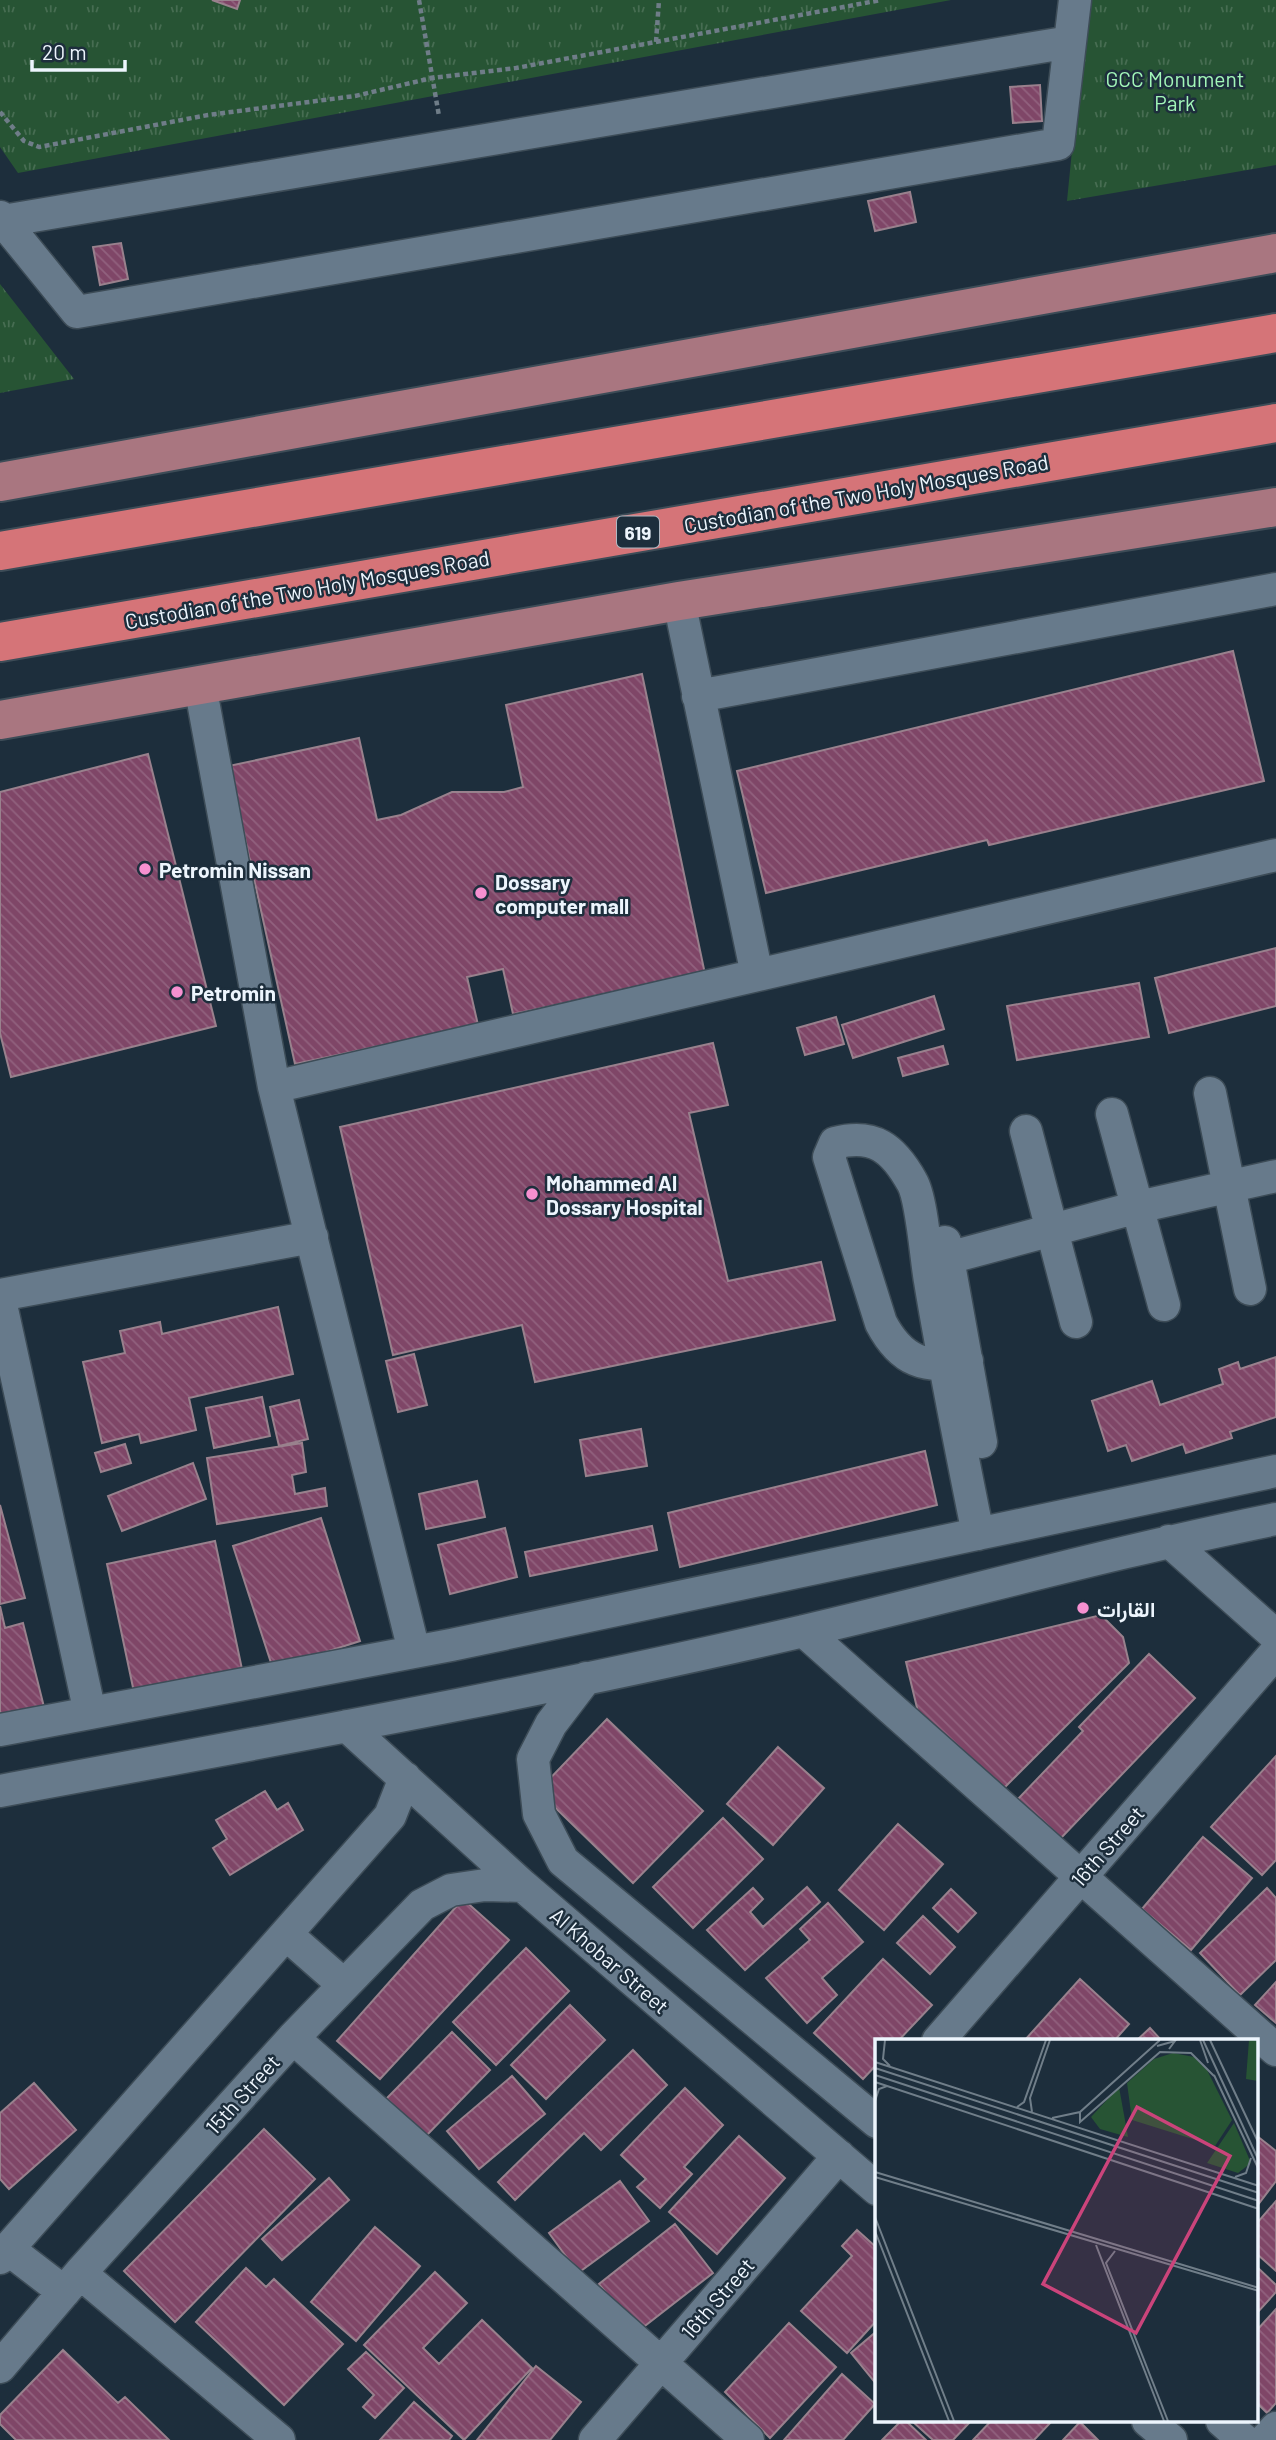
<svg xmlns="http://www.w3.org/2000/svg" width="1276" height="2440" font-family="Barlow,Vazirmatn,sans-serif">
  <defs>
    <pattern id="park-tufts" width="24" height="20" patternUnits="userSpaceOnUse" patternTransform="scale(1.75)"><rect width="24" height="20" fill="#275434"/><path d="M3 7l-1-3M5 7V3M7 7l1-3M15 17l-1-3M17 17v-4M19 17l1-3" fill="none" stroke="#476d52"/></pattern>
    <pattern id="building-back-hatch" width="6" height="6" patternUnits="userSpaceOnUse" patternTransform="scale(1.75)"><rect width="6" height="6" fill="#7f4667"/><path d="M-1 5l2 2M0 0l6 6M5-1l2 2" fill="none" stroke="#91617e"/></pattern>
  </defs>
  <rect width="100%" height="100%" fill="#1d2e3c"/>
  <path fill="url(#park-tufts)" d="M0,0H951L18,173L0,147Z
    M1087,0H1276V165L1067,201Z
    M0,284L74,379L0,393Z"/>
  <path fill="url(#building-back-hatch)" stroke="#99818d" stroke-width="2" d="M212,0H240L237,9Z
    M1040,85L1042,121L1013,123L1010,87Z
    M910,192L916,222L875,231L868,201Z
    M121,243L128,279L100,285L93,247Z
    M1233,651L1264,781L989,845L987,840L766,893L737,771Z
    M642,674L705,974L513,1014L503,969L467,977L478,1025L295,1064L229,766L359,738L377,820L401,815L452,792H504L523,787L506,705Z
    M148,754L216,1026L11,1077L0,1033V792Z
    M1276,948V1006L1169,1033L1155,978Z
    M1139,983L1149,1037L1017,1060L1007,1006Z
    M934,996L944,1029L853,1058L842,1025Z
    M836,1017L844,1044L805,1055L797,1028Z
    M713,1043L728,1105L689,1113L728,1281L821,1262L835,1320L535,1382L522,1325L393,1355L340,1127Z
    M943,1046L948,1064L903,1076L898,1058Z
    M278,1307L293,1374L189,1398L196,1430L141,1443L139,1434L102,1443L83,1362L125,1353L120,1331L160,1322L162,1334Z
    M414,1354L427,1405L398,1412L386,1361Z
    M1276,1357V1417L1230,1432L1232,1438L1186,1453L1183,1444L1132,1461L1126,1445L1108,1451L1092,1401L1152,1381L1160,1405L1223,1384L1219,1369L1238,1362L1240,1369Z
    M262,1397L270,1436L214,1448L206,1408Z
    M299,1400L308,1439L279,1446L270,1407Z
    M641,1429L647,1466L586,1476L580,1440Z
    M302,1443L306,1472L292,1475L295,1494L325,1488L327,1506L217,1524L207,1458Z
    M125,1444L131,1463L101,1472L95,1453Z
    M925,1451L937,1505L680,1567L668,1513Z
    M193,1463L206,1499L122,1531L108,1496Z
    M477,1481L485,1517L426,1529L419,1494Z
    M0,1505L25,1598L0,1604Z
    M321,1518L360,1641L273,1669L233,1546Z
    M652,1526L657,1550L530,1576L525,1552Z
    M505,1528L517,1577L450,1594L438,1545Z
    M215,1541L243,1674L135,1697L107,1564Z
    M0,1606L5,1628L23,1623L46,1715L0,1726Z
    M1101,1615L1123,1637L1129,1663L1002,1790L918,1712L906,1662Z
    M1149,1654L1195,1698L1060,1839L1018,1799L1083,1731L1079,1727Z
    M607,1719L703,1811L633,1883L538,1791Z
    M778,1747L824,1788L773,1845L727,1804Z
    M1276,1756V1860L1262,1875L1211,1827Z
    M265,1791L277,1810L288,1803L303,1830L230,1875L213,1848L227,1839L216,1820Z
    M723,1818L763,1859L693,1928L653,1887Z
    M898,1824L943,1864L884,1930L839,1890Z
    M1203,1837L1252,1878L1191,1950L1142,1909Z
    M807,1887L820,1902L745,1970L707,1930L753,1888L763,1899L750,1912L763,1927Z
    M1267,1888L1276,1898V1960L1240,1995L1200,1953Z
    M951,1889L976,1913L958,1932L933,1908Z
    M463,1899L509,1940L380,2079L337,2041Z
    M828,1903L863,1942L822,1978L837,1995L807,2023L766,1978L810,1940L800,1929Z
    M923,1916L955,1947L930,1974L897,1943Z
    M526,1948L569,1991L496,2065L453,2022Z
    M883,1959L932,2005L898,2041H877V2064L863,2079L814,2033Z
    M1080,1979L1129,2024L1114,2041H1024Z
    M1276,1982V2023L1255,2005Z
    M570,2005L605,2040L546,2099L511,2065Z
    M1150,2028L1162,2041H1136Z
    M452,2032L490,2070L425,2137L386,2099Z
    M633,2050L667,2085L601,2150L584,2133L515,2200L498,2182Z
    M512,2076L545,2114L479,2169L447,2131Z
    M34,2083L76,2130L9,2189L0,2179V2113Z
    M685,2088L723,2125L684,2167L692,2174L660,2208L637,2187L646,2179L621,2155Z
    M264,2129L315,2179L175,2322L124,2271Z
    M739,2136L785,2178L717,2254L669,2212Z
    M1257,2136L1276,2151V2181L1257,2206Z
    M329,2178L349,2200L282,2260L262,2239Z
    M620,2181L649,2221L578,2273L549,2233Z
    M1276,2201V2271L1257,2254V2223Z
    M675,2224L713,2273L637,2332L599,2284Z
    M375,2227L420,2266L356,2341L311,2302Z
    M857,2230L877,2248V2320L847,2353L801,2311L852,2256L842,2246Z
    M1257,2267L1276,2285V2292L1257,2313Z
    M246,2268L266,2287L274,2279L343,2344L284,2405L196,2322Z
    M435,2272L467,2303L423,2348L439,2364L482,2320L532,2368L464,2440L364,2345Z
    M1276,2309V2403L1267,2413L1257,2403V2330Z
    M789,2323L836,2367L770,2438L725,2392Z
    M877,2331V2385L851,2353Z
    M63,2350L118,2403L125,2397L169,2440H16L0,2424V2415Z
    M366,2352L404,2388L375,2418L363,2407L374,2395L348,2369Z
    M536,2366L581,2402L550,2440H477Z
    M842,2374L875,2404L843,2440H784Z
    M414,2402L452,2436L449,2440H380Z
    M901,2421H906L926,2440H882Z
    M912,2421H971L953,2440H933Z
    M991,2421H1052L1034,2440H973Z
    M1080,2422L1098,2440H1063Z"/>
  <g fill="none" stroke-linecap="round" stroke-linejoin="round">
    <defs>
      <path id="minor" d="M0,217L77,312L1058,144L1075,0
        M3,221L1070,42
        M679,601L757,975
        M200,685L274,1087L414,1651
        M698,696L1276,589
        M274,1087L1276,855
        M1210,1093L1250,1289
        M1112,1114L1164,1305
        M1026,1131L1076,1322
        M945,1242L981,1442
        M948,1258L1138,1207L1276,1176
        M0,1295L312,1237
        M0,1300L90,1713
        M967,1361C925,1370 901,1361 881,1323L829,1157L835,1143C874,1133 893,1148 912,1182C922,1199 926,1259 930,1281C944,1366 961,1450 978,1534
        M1169,1541L1276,1636
        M804,1631L1276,2050
        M586,1678L551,1724L533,1759L539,1814L563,1861L877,2122
        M347,1726L523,1886L877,2189
        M0,1730L451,1645L1276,1471
        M0,1791C268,1741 538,1693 804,1631C962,1594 1117,1551 1276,1519
        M287,1935L344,1985
        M293,2038L748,2440
        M938,2041L1276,1652
        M8,2249L64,2292
        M0,2258L390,1816L405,1778
        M80,2273L279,2440
        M0,2367L80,2273L293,2038L422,1905L451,1890L485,1885L523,1886
        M1148,2421L1171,2440
        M1222,2421L1244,2440
        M595,2440L839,2156
        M1265,2440L1276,2428"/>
      <path id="major" d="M0,482L1276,253
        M0,720L679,601L1276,507"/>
      <path id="highway" d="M0,551L1276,333
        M0,642L1276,423"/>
    </defs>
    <use href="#minor" stroke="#3d4c57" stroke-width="35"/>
    <use href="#major" stroke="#3d4c57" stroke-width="42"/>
    <use href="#highway" stroke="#3d4c57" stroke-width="42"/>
    <path stroke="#6f7d88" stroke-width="4.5" stroke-dasharray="5 3.5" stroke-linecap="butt" d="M419,0L439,116
      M656,42L659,0
      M0,112L24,141L39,147L208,115L355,96L432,78L516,68L881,0"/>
    <use href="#minor" stroke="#677a8b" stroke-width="32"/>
    <use href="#major" stroke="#a97680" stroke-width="38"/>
    <use href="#highway" stroke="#d57478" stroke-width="38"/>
  </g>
  <g fill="#f690d0" stroke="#1d2e3c" stroke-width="2.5">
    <circle cx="145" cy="869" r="7"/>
    <circle cx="481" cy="893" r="7"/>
    <circle cx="177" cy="992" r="7"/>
    <circle cx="532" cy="1194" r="7"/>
    <circle cx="1083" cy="1608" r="7"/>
  </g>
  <g text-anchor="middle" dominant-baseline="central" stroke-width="5" stroke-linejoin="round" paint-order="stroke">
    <rect fill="#1d2e3c" stroke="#afb9c3" stroke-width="2" x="617" y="516.5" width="42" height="31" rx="5"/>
    <g font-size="19" font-weight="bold" fill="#edf5fd">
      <text x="638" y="532">619</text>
    </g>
    <g font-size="21" fill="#a2f6b8" stroke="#1d2e3c">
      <text x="1175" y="78">GCC Monument<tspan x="1175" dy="24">Park</tspan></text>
    </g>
    <g font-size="21" fill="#edf5fd" stroke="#1d2e3c">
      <text transform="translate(866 493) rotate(-10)">Custodian of the Two Holy Mosques Road</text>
      <text transform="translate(307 589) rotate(-10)">Custodian of the Two Holy Mosques Road</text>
      <text transform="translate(1107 1846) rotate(-49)">16th Street</text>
      <text transform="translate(610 1960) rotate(41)">Al Khobar Street</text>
      <text transform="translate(242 2094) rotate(-48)">15th Street</text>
      <text transform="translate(717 2298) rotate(-49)">16th Street</text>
    </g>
    <g font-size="21" font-weight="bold" fill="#edf5fd" stroke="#1d2e3c" text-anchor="start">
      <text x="159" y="869">Petromin Nissan</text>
      <text x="495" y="881">Dossary<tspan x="495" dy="24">computer mall</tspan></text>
      <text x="191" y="992">Petromin</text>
      <text x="546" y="1182">Mohammed Al<tspan x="546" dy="24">Dossary Hospital</tspan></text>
      <text x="1097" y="1608">القارات</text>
    </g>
  </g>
  <g transform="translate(875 2039)">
    <rect width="383" height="383" fill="#1d2e3c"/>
    <path d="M374,1H383V42L371,40Z" fill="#275434"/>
    <path d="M298,14L319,18L332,31L357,81L340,107L257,81L252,44L279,20ZM244,48L253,98L225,90L216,78ZM359,84L376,124L363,134L332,124Z" fill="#275434"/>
    <path fill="none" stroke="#707e89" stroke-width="2" d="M10,1L8,20L15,27M325,1L333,24M328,1L384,122M335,1L384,105M282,7L300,2L294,10M0,23L384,147M0,29L384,154M0,36L384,162M339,36L384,131M0,43L384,170M0,62L4,50L12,47M142,68L149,63L171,1M157,73L155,59L175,1M205,73V83L285,13L316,14L339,37M177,79L205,73L285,1M0,133L384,249M0,138L384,252M360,138L371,134L376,119M0,178L79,382M0,192L74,382M221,206L289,382M240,212L231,224L293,382"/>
    <path fill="#cb447b" fill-opacity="0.15" stroke="#cb447b" stroke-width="3.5" d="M262,68L355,117L261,294L168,245Z"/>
    <rect width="383" height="383" fill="none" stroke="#edf5fd" stroke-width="3.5"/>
  </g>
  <path d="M32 60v10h93v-10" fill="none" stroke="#edf5fd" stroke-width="3.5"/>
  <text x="42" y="60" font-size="21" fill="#edf5fd" stroke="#1d2e3c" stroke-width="5" paint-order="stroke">20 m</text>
</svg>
